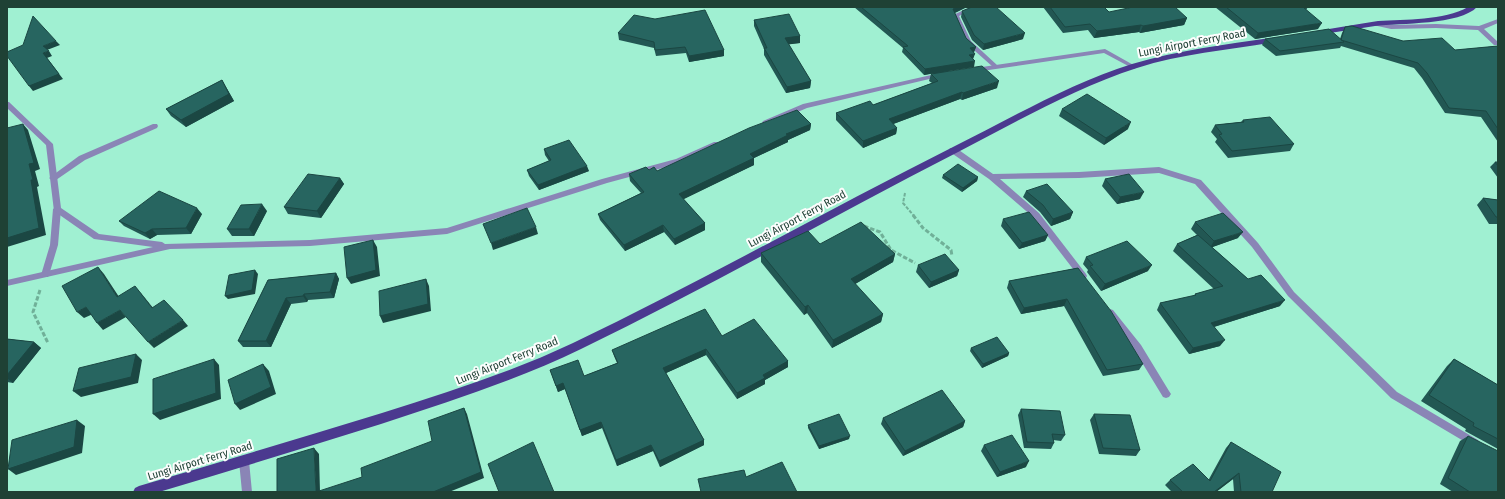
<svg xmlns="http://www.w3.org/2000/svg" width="1505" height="499" font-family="'Fira Sans Condensed',sans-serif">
  <rect width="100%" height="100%" fill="#a0f0d2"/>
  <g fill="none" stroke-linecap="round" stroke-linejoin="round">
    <path stroke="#70b098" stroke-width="2" stroke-dasharray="3.5 1.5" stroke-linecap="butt" d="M905,193L903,203L914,216"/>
    <path stroke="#70b098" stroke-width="3" stroke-dasharray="4.5 2" stroke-linecap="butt" d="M913,215L923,228L951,250L952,256
      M864,226L880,232L891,250L915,263
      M40,290L33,312L48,343"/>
    <path fill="#8a85b6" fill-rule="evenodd" d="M971,7H979L959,16L971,41L997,65V67H993L966,43L953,15Z
      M1498,19V23L1484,29L1498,42V45H1494L1478,30L1436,28L1391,29L1373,25L1372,24L1375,22L1391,25L1436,24L1479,26Z
      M153,124H157L158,126L157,128L85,160L56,180L53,181L49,178L79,156Z
      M950,148H956L993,174L1079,172L1159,167L1201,180L1258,243L1294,292L1397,392L1478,440L1480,443L1478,446L1475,447L1472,446L1391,398L1288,296L1252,247L1195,184L1159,173L1079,178L1000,179L1039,213L1086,274L1087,276L1086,278H1080L1033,217L989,179L950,152L949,150Z
      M57,206L61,209L58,245L49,275L48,277H42L41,275L50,245L53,209Z
      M1110,309L1113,310L1141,345L1169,391L1171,394L1169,397L1166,398L1163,397L1135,351L1107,314L1106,312L1107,310Z"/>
    <path fill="#8a85b6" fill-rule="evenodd" d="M1105,49L1137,67L1134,69L1132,68L1104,53L975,72L972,70L975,68Z
      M940,73L943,75L942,76L807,108L767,125H763L762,123L763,121L803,104Z
      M7,102H9L53,144L61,208L99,234L162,242L165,244L310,240L447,228L602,179L676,159L714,142H717L721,144L720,146L681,163L607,183L447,234L310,246L170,249L7,286V280L153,247L94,239L54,211L46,145L7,108Z
      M244,456L247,458L249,461L252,492H242L239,461L241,458Z"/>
    <path fill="#4b398f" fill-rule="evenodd" d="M1468,7H1477C1460,25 1400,23 1375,26C1356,29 1336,32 1317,35L1313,33L1317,31C1337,28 1357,24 1378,21C1405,19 1444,21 1468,7Z
      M1278,37H1281V41C1233,50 1184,53 1137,68C1075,88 1018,121 960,151C833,216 709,287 581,349C517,380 449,402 381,424C307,447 233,470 159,492H133L135,488L139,486C220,462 301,438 382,413C447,392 512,372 573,343C702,281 826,211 953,147C1011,118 1069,84 1132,64C1180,50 1229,44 1278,37Z"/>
  </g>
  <path fill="#225753" d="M854,7H967L955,13L966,38L976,47L974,52L973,59L974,67L947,71L997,88L962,100L960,99L893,124L897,128L896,134L863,148L836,120V113L873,105L932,83L929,81L931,74L934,73L924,75L902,52L903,48Z
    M1043,7H1104L1109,12L1187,18L1184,25L1140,33L1139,32L1094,38L1088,30L1063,33Z
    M1215,7H1308L1306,10L1318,29L1255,39Z
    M962,11L1023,39L983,50L972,40L961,17Z
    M754,20L800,36V43L788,44L811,81L810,88L786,93L764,55V49L754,26Z
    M1345,27L1403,41L1455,50L1498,46V142L1481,117L1445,113L1422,78L1414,68L1341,46L1340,48L1276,56L1262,45L1265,39H1340L1342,33Z
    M618,33L724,50V56L689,62L686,53L656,56L654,48L619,40Z
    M222,80L234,101L186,127L171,116L166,109Z
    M1062,109L1128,129L1104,145L1059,116Z
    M1243,120L1294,144L1290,151L1228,158L1215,142L1217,139L1211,132L1215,125L1241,122Z
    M811,124L810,130L788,140V142L754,158V165L683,199L705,223V230L675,245L664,232L625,251L600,220L598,214L641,193L630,181L629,174L657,171Z
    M544,149L589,171L539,190L529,176L527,170L549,161L545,155Z
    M1495,162H1498V178L1490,167Z
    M943,175L978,177L977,181L962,192L942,178Z
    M340,178L344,184L321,218L288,214L284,207Z
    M1105,179L1140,199L1117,204L1102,186Z
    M1026,191L1073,212L1070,219L1051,226L1040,212L1023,197Z
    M1483,198L1498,200V224H1489L1477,205Z
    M267,211L254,236H232L227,229Z
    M202,214L191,234L157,235L150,239L124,226L119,221Z
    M1003,219L1048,235L1045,241L1019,249L1001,226Z
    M1195,222L1238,238L1212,247L1248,279L1280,306L1214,327L1220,346L1189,354L1157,310L1160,303L1194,296L1195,294L1214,289L1173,251L1177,244L1197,235L1191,229Z
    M820,244L895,254L893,262L855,284L883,314L881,322L832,348L807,313L804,315L761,262V253Z
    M1086,257L1148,271L1101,291L1087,272L1088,270L1083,264Z
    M918,265L959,270L957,276L929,288L916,272Z
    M1078,268L1143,364L1139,370L1103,376L1064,306L1021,314L1007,288L1009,281Z
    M336,273L339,279L334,298L308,300L307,302L291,304L271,347H243L238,341L268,280Z
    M722,336L788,361V367L765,380V384L737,399L706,355L666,373L704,440V445L660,467L653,451L617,466L602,428L582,436L565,389L558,392L550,370L584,376L617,363L614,356L612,350Z
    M7,339L34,342L41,348L13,383L7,382Z
    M971,348L1009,353L1008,356L982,368L970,351Z
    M1454,359L1498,385V449L1465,431L1466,429L1421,401L1447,366Z
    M1021,409L1065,435L1061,441L1053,440L1054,443L1051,449L1024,448L1018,415Z
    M1094,414L1140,450L1136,456L1099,454L1090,420Z
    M883,418L965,421L963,427L903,456L881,424Z
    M808,425L849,439L819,449L808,428Z
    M1468,436L1498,492H1453L1440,484L1460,441Z
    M1231,442L1272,492H1234L1233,479L1216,492H1172L1165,485L1170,480L1209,479L1226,448Z
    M984,445L1026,467L997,477L981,451Z"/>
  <path fill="#1b4743" d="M957,7H967L952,14L953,9Z
    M1187,18L1184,25L1140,33L1143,26Z
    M1322,23L1318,29L1255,39L1258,33Z
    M1141,25L1139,32L1094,38L1097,31Z
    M1025,33L1023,39L983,50L984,44Z
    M800,36V43L784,45L785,38Z
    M56,41L60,45L47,50L43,46Z
    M976,47L974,52L968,54L970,48Z
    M724,50V56L689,62V56Z
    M49,51L52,56L47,58L63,79L33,91L29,86L43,53Z
    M975,54L973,59L967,61L969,55Z
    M975,61L974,67L924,75L925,69Z
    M222,80L234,101L186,127L181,120Z
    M811,81L810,88L786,93L787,87Z
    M999,81L997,88L962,100L963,93Z
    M962,92L960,99L888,126L889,119Z
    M1131,122L1128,129L1104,145L1106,138Z
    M23,124L28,130L40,169L35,171L39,186L37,187L46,235L7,247V238L31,180Z
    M811,124L810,130L788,140V142L754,158V165L680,201L679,194L786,134Z
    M897,128L896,134L863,148V141Z
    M587,166L589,171L539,190L538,185Z
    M978,177L977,181L962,192L963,188Z
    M340,178L344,184L321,218L317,211Z
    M1144,192L1140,199L1117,204L1120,197Z
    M262,204L267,211L254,236L249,229Z
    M197,208L202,214L191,234L186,228Z
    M1073,212L1070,219L1051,226L1053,219Z
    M705,223V230L675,245L674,239Z
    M663,225L664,232L625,251L624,245Z
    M536,227L538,234L493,250L491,243Z
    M152,229L157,235L150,239L145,233Z
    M1243,232L1238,238L1210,248L1214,241Z
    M1048,235L1045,241L1019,249L1022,243Z
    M373,240L377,247L380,276L351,284L347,278Z
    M895,254L893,262L850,287L851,279Z
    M1152,265L1148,271L1101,291L1105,284Z
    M98,267L104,274L123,303L117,297Z
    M255,270L258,274L255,294L228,299L225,296Z
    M959,270L957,276L929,288L931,282Z
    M336,273L339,279L334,298L330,292Z
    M426,279L429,286L431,311L383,323L380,316Z
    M135,286L141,293L158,314L152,308Z
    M304,294L308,300L307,302L303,296Z
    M286,298L291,304L271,347L266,341Z
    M1067,299L1064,306L1021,314L1024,308Z
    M1285,300L1280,306L1207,329L1211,323Z
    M808,305L807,313L804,315L805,307Z
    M86,307L93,314L84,318L77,312Z
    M120,310L126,317L103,330L97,323Z
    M883,314L881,322L832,348L833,340Z
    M183,320L188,326L154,348L148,342Z
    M1225,340L1220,346L1189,354L1193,348Z
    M34,342L41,348L13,383L7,378V375Z
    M706,349V355L664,374L663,368Z
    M1009,353L1008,356L982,368L983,364Z
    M136,354L142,360L138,383L81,397L73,391Z
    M214,359L219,365L221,399L160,420L153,414Z
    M788,361V367L765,380V384L737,399V393L763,375Z
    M263,364L269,371L276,394L240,410L235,404Z
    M563,383L565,389L558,392L556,386Z
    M464,408L467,414L484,478L449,492H433Z
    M77,420L85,426L82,453L16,475L8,469Z
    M965,421L963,427L903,456L905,451Z
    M601,422L602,428L582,436L580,430Z
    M850,436L849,439L819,449V446Z
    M704,440V445L660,467L659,461Z
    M651,445L653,451L617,466L616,460Z
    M314,448L319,454L320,492H316Z
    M1029,461L1026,467L997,477L1000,472Z
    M1239,473L1233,479L1216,492H1214Z"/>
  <path fill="#276560" stroke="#1b4743" d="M861,7H957L953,9L966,38L976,47L970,48L975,54L969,55L975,61L925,69L903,47L908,46Z
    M972,7H996L1025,33L984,44L974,35L962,11Z
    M1050,7H1104L1109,12L1133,7H1175L1187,18L1143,26L1141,25L1097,31L1090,24L1065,27Z
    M1226,7H1303L1322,23L1258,33Z
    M705,10L724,50L689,56L685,47L655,50L654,42L618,33L634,15L655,19Z
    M789,14L800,36L785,38L811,81L787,87L764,48H767L754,20Z
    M33,16L56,41L43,46L49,51L43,53L59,74L29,86L7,56V52L23,45Z
    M1352,26L1403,41L1442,38L1455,50L1498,46V129L1486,111L1449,108L1427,73L1418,63L1341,40L1345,27Z
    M1329,29L1344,42L1280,51L1265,39Z
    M982,66L999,81L963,93L962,92L889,119L897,128L863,141L836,113L870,101L873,105L938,81L931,74Z
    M222,80L229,94L181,120L166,109Z
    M1087,94L1131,122L1106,138L1062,109Z
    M797,110L811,124L786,134L788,135L750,154L754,158L679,194L705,223L674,239L663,225L624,245L598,214L644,192L629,174L641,169L646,167L649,170L654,167L657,171L749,128Z
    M1270,117L1294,144L1232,151L1219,135L1222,134L1215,125L1244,122L1243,120Z
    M23,124L34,163L29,164L33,180H31L39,228L7,238V128Z
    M569,140L587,166L538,185L527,170L551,160L544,149Z
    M1495,162H1498V166Z
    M958,164L978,177L963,188L943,175Z
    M308,174L340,178L317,211L284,207Z
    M1129,174L1144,192L1120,197L1105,179Z
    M1047,184L1073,212L1053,219L1043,205L1026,191Z
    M159,191L197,208L186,228L152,229L145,233L119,221Z
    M1483,198L1498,200V217H1496Z
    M262,204L249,229H227L241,205Z
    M527,208L536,227L491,243L483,224Z
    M1029,212L1048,235L1022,243L1003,219Z
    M1223,213L1243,232L1214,241L1195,222Z
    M861,222L895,254L851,279L883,314L833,340L808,305L805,307L761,253L808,231L820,244Z
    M1198,235L1248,279L1261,275L1285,300L1211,323L1225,340L1193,348L1160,303L1196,295L1195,294L1223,286L1177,244Z
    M373,240L376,270L347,278L344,247Z
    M1127,241L1152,265L1105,284L1090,266L1093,265L1086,257Z
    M945,254L959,270L931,282L918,265Z
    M98,267L117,297L135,286L152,308L164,300L183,320L148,342L120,310L97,323L86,307L77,312L62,286Z
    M1078,268L1111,311L1143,364L1107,370L1067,299L1024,308L1009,281Z
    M255,270L252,290L225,296L229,275Z
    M336,273L330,292L304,294L303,296L286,298L266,341H238L268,280Z
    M426,279L428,304L380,316L379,291Z
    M705,309L722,336L754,319L788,361L763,375L765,378L737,393L706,349L663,368L704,440L659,461L651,445L616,460L601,422L580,430L563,383L556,386L550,370L578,360L584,376L618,363L612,350Z
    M997,337L1009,353L983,364L971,348Z
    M7,339L34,342L7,375Z
    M136,354L131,377L73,391L79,368Z
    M214,359L216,393L153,414V379Z
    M1454,359L1498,385V439L1473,426L1474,423L1429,395Z
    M263,364L271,387L235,404L228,380Z
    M942,390L965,421L905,451L883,418Z
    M464,408L481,472L433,492H277V459L314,448L316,492L362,477L361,468L432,441L428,421Z
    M1021,409L1060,411L1065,435L1052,434L1054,443L1027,442Z
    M839,414L850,436L819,446L808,425Z
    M1094,414L1130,415L1140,450L1103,448Z
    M77,420L74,447L8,469L12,440Z
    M1012,435L1029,461L1000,472L984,445Z
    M1468,436L1498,451V492H1470L1448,478Z
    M533,442L554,492H499L488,464Z
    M1231,442L1281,472L1272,492H1241L1239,473L1214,492H1183L1170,480L1193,464L1210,481Z
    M782,462L797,492H701L698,479L744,470L746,477Z"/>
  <g text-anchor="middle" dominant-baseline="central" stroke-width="4" stroke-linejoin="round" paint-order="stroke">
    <g font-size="11" fill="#1f4135" stroke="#fdfdfd">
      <text transform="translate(1192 43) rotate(-11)">Lungi Airport Ferry Road</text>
      <text transform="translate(797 219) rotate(-28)">Lungi Airport Ferry Road</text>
      <text transform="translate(507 361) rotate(-22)">Lungi Airport Ferry Road</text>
      <text transform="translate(200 461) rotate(-17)">Lungi Airport Ferry Road</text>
    </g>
  </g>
  <rect width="1505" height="499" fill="none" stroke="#1f4135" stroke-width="16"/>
</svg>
